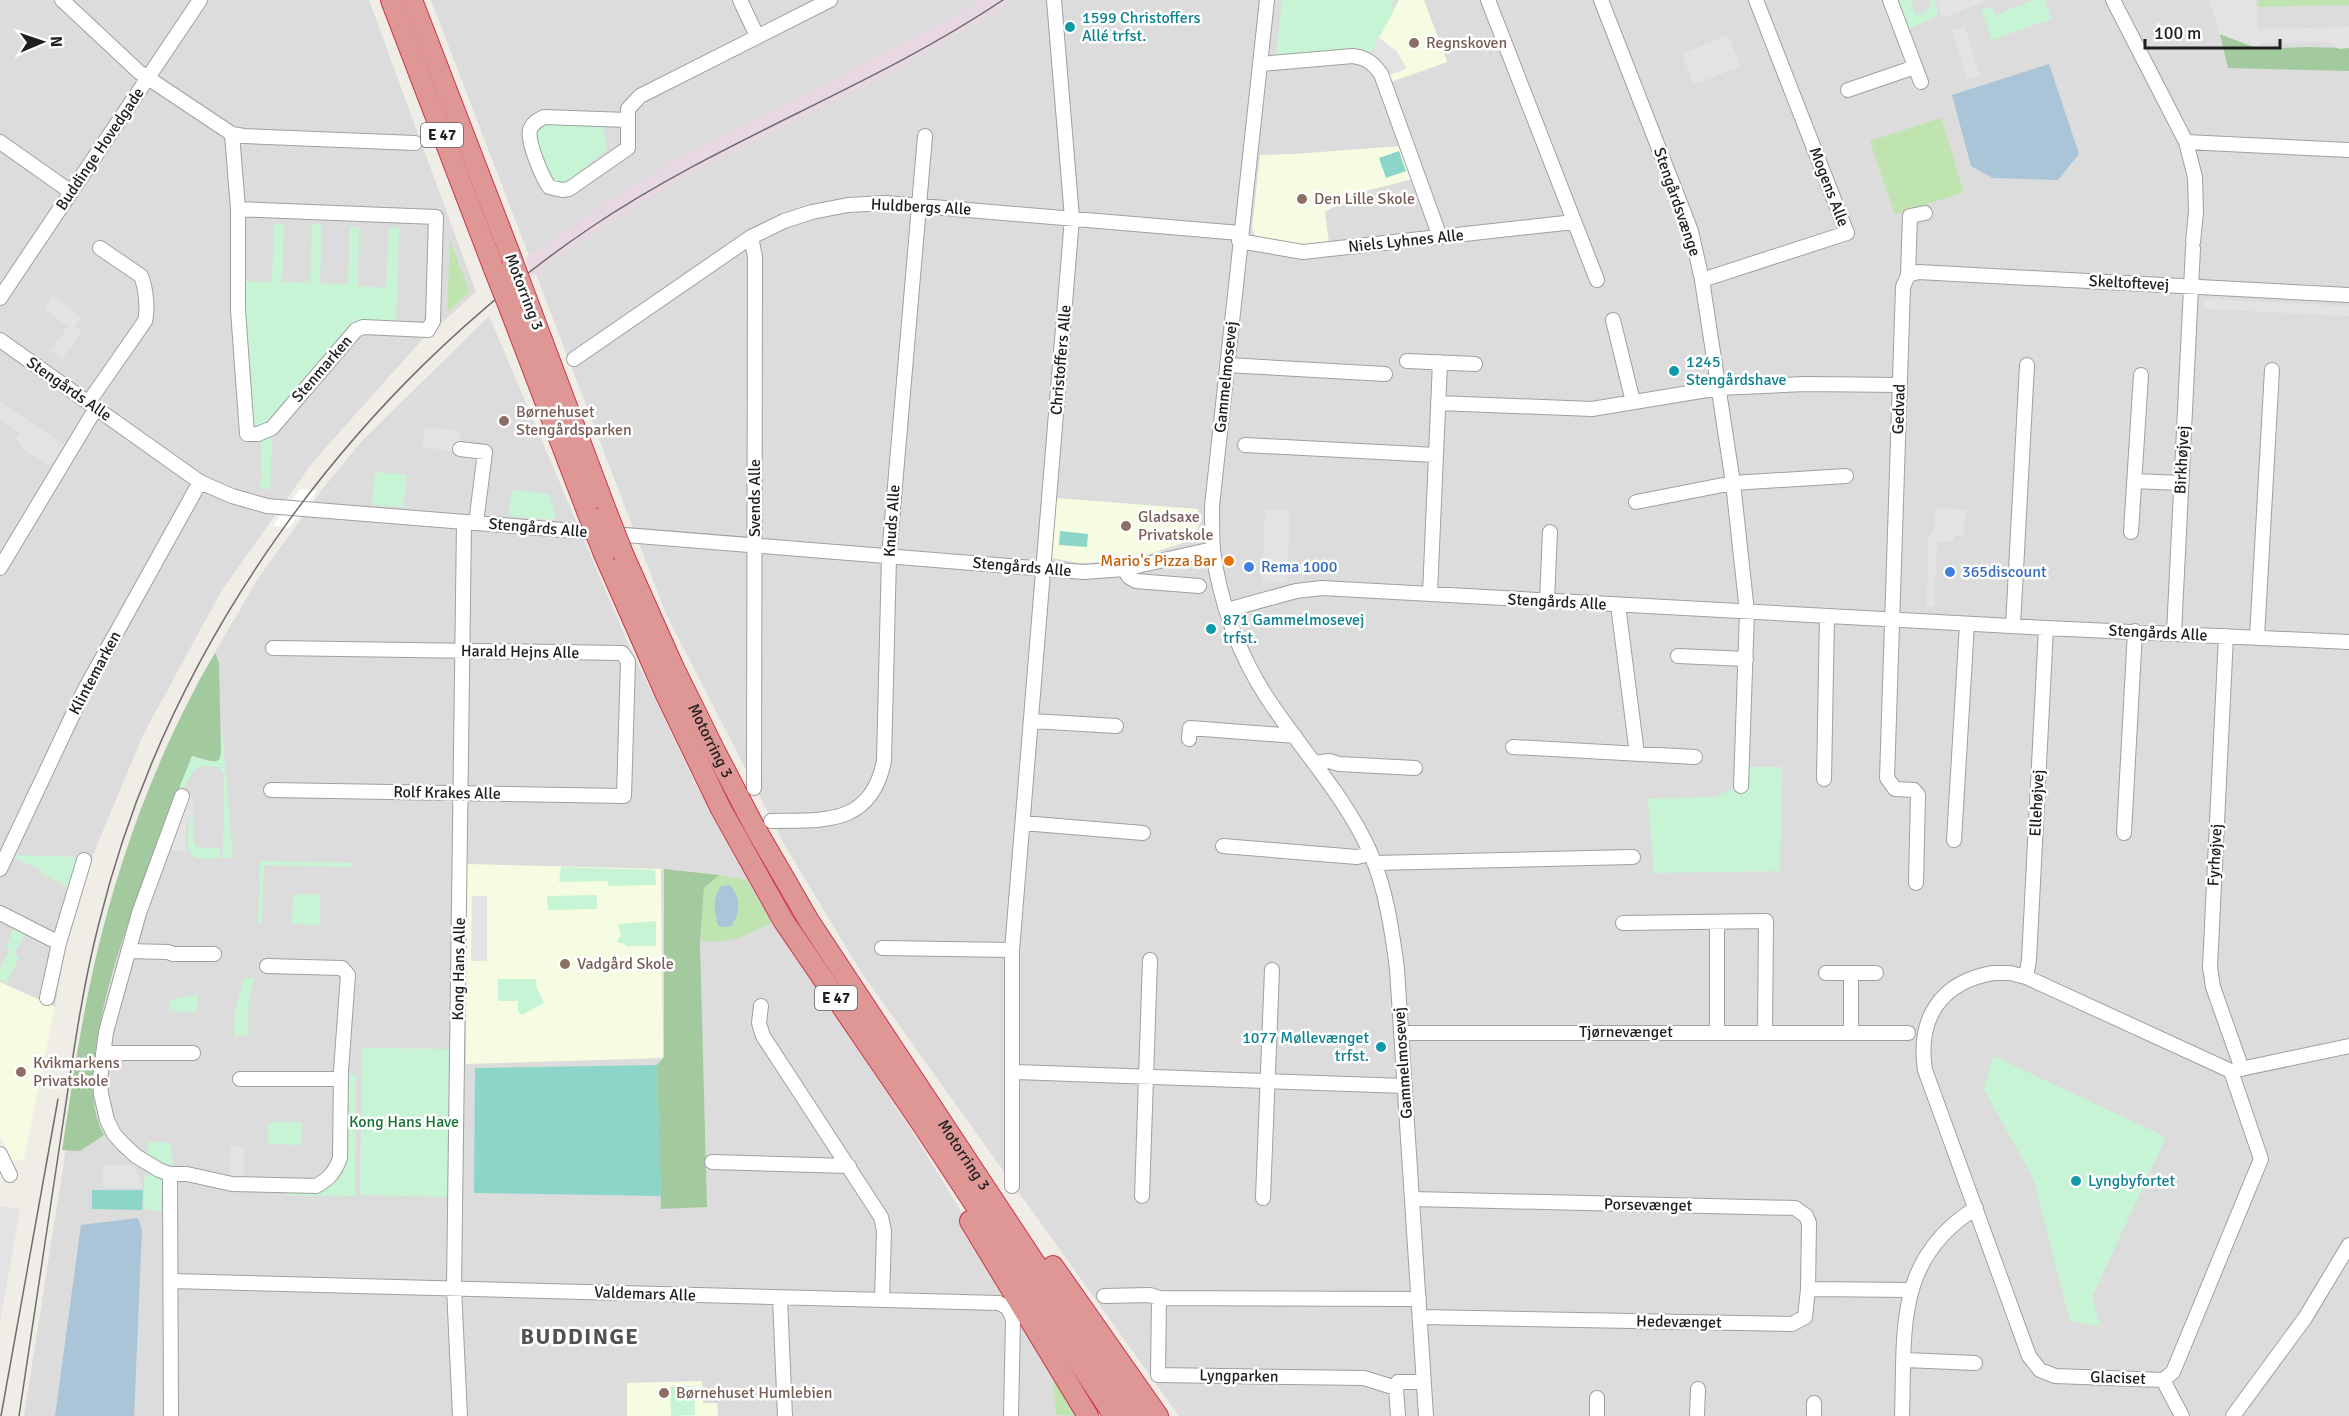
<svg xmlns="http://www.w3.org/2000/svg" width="2349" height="1416" font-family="Signika,sans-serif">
  <rect width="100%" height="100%" fill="#efede6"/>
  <path fill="#dddcdc" d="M0,0H369L476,292L420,342L313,462L222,590L143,735L95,850L66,941L55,1007L0,982Z
    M431,0H2349V1416H1179L861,972L784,844L666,614Z
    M489,316L627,641L697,787L784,937L922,1147L1073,1397L1082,1416H24L96,957L115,885L139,813L168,744L199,680L257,580L321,491L359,444Z"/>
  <path fill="#e7d8e1" d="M982,0H1014L915,59L706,165L637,205L550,262L532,277L525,258L627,189L695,149L906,42Z"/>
  <path fill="#f6fce1" d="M1399,0H1424L1447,62L1391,82L1389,75L1406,68L1397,52L1378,37Z
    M1401,146L1413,179L1358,193L1325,212L1329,243L1299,245L1257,238L1252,230L1260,155L1294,154Z
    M1056,498L1198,509V538L1128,561L1081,563L1051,558Z
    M467,864L661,869L663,1058L466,1064Z
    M0,982L55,1007L24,1159L12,1161L0,1136Z
    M702,1381L703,1403H717L718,1416H627V1383Z"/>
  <path fill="#bfe4b0" d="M2259,0H2349V5L2257,7Z
    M1941,118L1964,192L1895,215L1870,141Z
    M450,241L470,292L447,312Z
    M719,875L747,880L772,923C746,935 731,944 701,941L704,888Z
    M1053,1379H1059L1079,1416L1056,1415Z"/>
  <path fill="#a2ca9e" d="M2220,34L2260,49L2305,47L2349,48V71L2228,68Z
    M215,653L219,663L221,754L219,760L215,762L192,756C162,835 60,1061 104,1135L80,1151L62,1150C72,1085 81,1021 96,957C121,851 160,747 215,653Z
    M664,869L719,875L704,888L700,944L707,1207L661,1209L657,1065L664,1057Z"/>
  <path fill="#c7f4d4" d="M1282,0H1394L1391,8L1394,10L1371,53L1355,51L1276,56Z
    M1898,0H1910L1916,15L1927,11L1926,8L1932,6L1930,0H1934L1938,11L1935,17L1907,30Z
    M2033,0H2045L2051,19L1992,40L1981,10L1991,7L1996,15Z
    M602,122L607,149L565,185L551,183L533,130L540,123Z
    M274,223L284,224L282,282L310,283L312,224L322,225L320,283L348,285L350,227H359L358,286L386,288L389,228H399L396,324H355L269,425L254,428L252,425L242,281L272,282Z
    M272,434L270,490L258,487L262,480L261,437Z
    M379,472L407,475L403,507L372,505L375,475Z
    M514,490L549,494L555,515L554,520L509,516L511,492Z
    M221,719L233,858H223L224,776L219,767L199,766L193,772L180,795L177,794L192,756C201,759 210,764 219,760L221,754Z
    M1739,767H1782L1780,871L1654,873L1648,799L1713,797L1738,788Z
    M189,818H193L194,842L197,848H220V858H196L188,849Z
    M14,855L76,857L74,866L76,867L70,888L40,873L42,870L14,858Z
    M260,861L354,863L351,867L264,865L262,923H258Z
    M561,867L655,870L656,885L608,886V881L559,882Z
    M294,894L320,895V925L291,924Z
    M597,895V909L548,910L547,896Z
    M656,921V946H625V943H618V938L621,937L618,924Z
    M14,928L25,934L14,954L19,957L7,983L0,980V969L10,949L6,946Z
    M244,978H254L248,1007V1035L234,1036L235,1012Z
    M498,979H536V986L544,1003L522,1015L518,1012V1001H498Z
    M188,996H198L197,1010L195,1012L169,1011V1000Z
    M362,1048L449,1049L447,1197L360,1195Z
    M1993,1056L2166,1137L2092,1297L2100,1326L2070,1321L2034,1180L1984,1089Z
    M345,1074H356L355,1196L286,1195V1191L337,1177Z
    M271,1122H302L301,1141L299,1145L270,1144L267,1141L268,1125Z
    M148,1142L168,1143L171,1146L173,1169L167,1170L148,1157Z
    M149,1172L161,1180L165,1198H161V1207L165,1208L166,1212L144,1209V1178Z
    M694,1386L695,1415L671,1416L670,1387Z"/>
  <path fill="#8bd6c9" d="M1399,151L1406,171L1386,178L1379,158Z
    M1060,531L1088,534L1087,547L1059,545Z
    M657,1065L661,1196L474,1193L475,1068Z
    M92,1190H143L142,1210L92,1209Z"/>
  <path fill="#e3e3e3" d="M1943,0H1985L1986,1L1942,18L1936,2Z
    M2209,0H2254L2257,7L2258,29L2349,27V48L2339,49L2328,42L2260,43L2259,49L2220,34Z
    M1965,27L1980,76L1967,80L1952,30Z
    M1728,35L1741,66L1694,85L1682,54Z
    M1378,37L1397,52L1406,69L1389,75L1382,61L1372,53Z
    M53,296L82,317L75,326L82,331L62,359L51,351L68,326L44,309Z
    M2205,299L2349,306V316L2204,309Z
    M0,402L65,445L50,466L22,449L21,444L15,439L19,433L0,420Z
    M425,427L460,431L458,452L422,447Z
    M1935,508L1966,510L1963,536H1954V541H1937L1934,606H1927L1928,539L1934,529Z
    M1265,509L1290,510L1287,581L1262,584Z
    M180,795L193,796V818H186V851L160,850Z
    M472,896H487V961H471Z
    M230,1146H244V1176L230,1175Z
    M103,1165H133L143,1188H103Z
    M0,1206L20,1209L0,1323Z"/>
  <path fill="#aac4d8" d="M2049,64L2079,154L2058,180L1993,178L1971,166L1952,95Z
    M730,885C742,900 740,910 732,926L725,927L718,926C714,910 712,899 721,886Z
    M138,1218L142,1231L134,1416H55L81,1225Z"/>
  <path fill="#fff" d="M300,489L317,491L290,527L273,526Z"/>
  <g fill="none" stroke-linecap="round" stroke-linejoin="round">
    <defs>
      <path id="minor" d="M62,0L139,72L232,134L244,136L415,143
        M740,0L757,36
        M1267,0L1212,506C1212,521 1212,536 1213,551C1220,602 1239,656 1268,699C1302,751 1346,797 1371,854C1386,890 1392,930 1397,969L1426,1416
        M1488,0L1597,280
        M1601,0L1691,231L1702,280L1733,483L1747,612L1741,786
        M1890,0L1921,82
        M2113,0L2186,142L2195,177L2196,212L2193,242
        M1260,64L1353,56C1367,58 1373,63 1381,74L1440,237
        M1848,90L1915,67
        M627,120L544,117C538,120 532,123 530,130C527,142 542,176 549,187L562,190L569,189L628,148V109L640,96L830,0
        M232,134L238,209V310L247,434H258L272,428L356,330L363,327L428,330L433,321L436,217L238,209
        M0,142L71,192
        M2186,142L2349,150
        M751,237L755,257L754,788
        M1239,241L1303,252L1574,222
        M1908,275L1918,272L2349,295
        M1702,280L1847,233L1756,0
        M0,298L200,0
        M1613,320L1633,402
        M0,340L200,482L232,496L267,506L1084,572L1124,569L1213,549
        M574,359L751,237L784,221L812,212L848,205L886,203L1240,233
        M1407,361L1475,364
        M1227,365L1385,374
        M88,403L145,321C148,309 146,288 141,276L100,248
        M1438,403L1592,409L1719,388L1805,384L1900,385
        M1245,445L1436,455
        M460,449L485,452L476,523
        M2134,481L2181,483
        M1636,502L1733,483L1846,476
        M2131,532L2141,375
        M0,568L96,408
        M1124,569L1129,577L1136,581L1199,586
        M1430,594L1440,362
        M1547,601L1550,532
        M1618,605L1637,754
        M1227,610L1296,591L1322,588L2046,628L2349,642
        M2013,626L2027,365
        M2174,633L2193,248
        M2226,636L2210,967L2213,987L2242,1069
        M2257,637L2272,370
        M1678,656L1746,659
        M1032,721L1116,726
        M1189,739L1190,728L1295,736
        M1513,747L1695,757
        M1315,763L1329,761L1339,764L1415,768
        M1824,779L1827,616
        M271,790L624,796L628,661L622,653L273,648
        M182,796L139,913L106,1032L100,1079L101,1094L107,1120L114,1134L123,1144L136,1156L159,1170L170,1174H187L232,1184L316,1186C329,1179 335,1172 340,1158L341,1071L348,975L342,968L267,966
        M771,821C824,820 871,826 884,761L889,556L925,136
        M1023,823L1143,833
        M2124,833L2135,631
        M1954,840L1967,624
        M1223,846L1357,857L1370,854
        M1374,863L1633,857
        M0,869L84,691L200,482
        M1916,883L1918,795L1914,790L1895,789L1887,778L1903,287L1908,275L1910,216L1925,213
        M0,913L59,943
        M1623,923L1766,921L1765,1032
        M882,948L1012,950
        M128,951L168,952L173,954H214
        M1826,973H1876
        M1851,973V1033
        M1993,973H2010L2026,977L2231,1071L2261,1159L2173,1372L2163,1380L2055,1376L2040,1370L2029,1356L1925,1070C1917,1018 1941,982 1993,973Z
        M2026,977L2029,960L2046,628
        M47,998L59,943L84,860
        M761,1006L759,1023L763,1036L881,1217L884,1231L882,1300
        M1717,1032V922
        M1402,1033H1908
        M103,1053H193
        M2236,1070L2349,1046
        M1013,1072L1405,1086
        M240,1079H341
        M0,1154L10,1175
        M712,1162L849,1166
        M170,1174L171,1416
        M1012,1186V950L1072,218L1054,0
        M1142,1196L1150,960
        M1263,1198L1272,970
        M1413,1199L1795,1208L1806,1216L1809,1223L1808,1289
        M172,1281L999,1303L1008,1308L1013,1319L1011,1416
        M1104,1296L1150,1295L1159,1298
        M780,1298L785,1416
        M1420,1317L1792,1324L1805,1317L1808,1289L1910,1290
        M1905,1360L1975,1363
        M2163,1380L2182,1416
        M1396,1388L1364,1378L1158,1375L1159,1298L1419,1299
        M460,1416L454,1288L464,522
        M1398,1416L1396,1388L1398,1382H1424
        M1597,1416V1398
        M1697,1416L1698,1389
        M1814,1416V1403
        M1902,1416C1905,1331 1894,1259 1976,1208
        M2233,1416L2305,1318L2349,1245"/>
      <g id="highway">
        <path d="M391,0L494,269"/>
        <path d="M412,0L511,257"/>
        <path d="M527,300L607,513"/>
        <path d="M511,312L587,511"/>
        <path d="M604,554L666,695L721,809L783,920L922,1124L1114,1416"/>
        <path id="s1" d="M624,556L673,666L714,749L754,826L809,921L1136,1416"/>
        <path d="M970,1221L1088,1416"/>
        <path d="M1053,1266L1158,1416"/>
      </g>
    </defs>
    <use href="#minor" stroke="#a0a0a0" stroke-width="16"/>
    <use href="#highway" stroke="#cb3548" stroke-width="22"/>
    <use href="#minor" stroke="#fff" stroke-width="14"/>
    <use href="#highway" stroke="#df9795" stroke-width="20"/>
    <path stroke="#6d6d6d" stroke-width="1.5" d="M1,1416L58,1099
      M19,1416C34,1318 48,1221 63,1123C73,1056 82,989 99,923C168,643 353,389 590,228C721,139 872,88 1003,0"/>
    <defs>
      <path id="highway-bridge" d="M511,257L527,300
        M494,269L511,312
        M587,511L604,554
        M607,513L624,556"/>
    </defs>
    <use href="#highway-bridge" stroke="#cb3548" stroke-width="22" stroke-linecap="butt"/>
    <use href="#highway-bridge" stroke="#df9795" stroke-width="20"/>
  </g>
  <g fill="#0f9aa8" stroke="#fff" stroke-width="2">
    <circle cx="1070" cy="27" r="6"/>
    <circle cx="1674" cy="371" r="6"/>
    <circle cx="1211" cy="629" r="6"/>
    <circle cx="1381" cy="1047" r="6"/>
    <circle cx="2076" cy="1181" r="6"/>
  </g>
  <g fill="#8d6e63" stroke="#fff" stroke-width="2">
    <circle cx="1414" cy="43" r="6"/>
    <circle cx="1302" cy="199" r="6"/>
    <circle cx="504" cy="421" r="6"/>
    <circle cx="1126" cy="526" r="6"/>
    <circle cx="565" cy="964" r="6"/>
    <circle cx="21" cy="1072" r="6"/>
    <circle cx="664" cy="1393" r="6"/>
  </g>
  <circle fill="#e8710a" stroke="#fff" stroke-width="2" cx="1229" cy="561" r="6"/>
  <g fill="#3f7fe0" stroke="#fff" stroke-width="2">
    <circle cx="1249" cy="567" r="6"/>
    <circle cx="1950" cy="572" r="6"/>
  </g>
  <g text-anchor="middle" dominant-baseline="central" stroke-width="5" stroke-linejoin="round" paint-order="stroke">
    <g fill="#fff" stroke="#626262" stroke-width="1.5">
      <rect x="421" y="123" width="42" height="24" rx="4.5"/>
      <rect x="815" y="986" width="42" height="24" rx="4.5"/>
    </g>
    <g font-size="15" font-weight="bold" fill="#1f1f1f">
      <text x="442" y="135">E 47</text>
      <text x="836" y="998">E 47</text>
    </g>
    <g font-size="16" fill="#0d838f" stroke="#fff" text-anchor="start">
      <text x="1082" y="18">1599 Christoffers<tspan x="1082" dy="18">Allé trfst.</tspan></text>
      <text x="1686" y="362">1245<tspan x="1686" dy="18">Stengårdshave</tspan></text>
      <text x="1223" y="620">871 Gammelmosevej<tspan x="1223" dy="18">trfst.</tspan></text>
      <text x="1369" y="1038" text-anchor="end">1077 Møllevænget<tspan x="1369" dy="18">trfst.</tspan></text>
      <text x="2088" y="1181">Lyngbyfortet</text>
    </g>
    <g font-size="16" fill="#785e54" stroke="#fff" text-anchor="start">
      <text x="1426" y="43">Regnskoven</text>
      <text x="1314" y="199">Den Lille Skole</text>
      <text x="516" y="412">Børnehuset<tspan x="516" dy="18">Stengårdsparken</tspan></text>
      <text x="1138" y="517">Gladsaxe<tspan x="1138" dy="18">Privatskole</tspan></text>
      <text x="577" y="964">Vadgård Skole</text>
      <text x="33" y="1063">Kvikmarkens<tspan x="33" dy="18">Privatskole</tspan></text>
      <text x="676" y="1393">Børnehuset Humlebien</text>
    </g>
    <g font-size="16" fill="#1f1f1f" stroke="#fff">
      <text transform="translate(100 149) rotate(-56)">Buddinge Hovedgade</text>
      <text transform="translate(1829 187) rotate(69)">Mogens Alle</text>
      <text transform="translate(1677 202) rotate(71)">Stengårdsvænge</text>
      <text transform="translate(921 207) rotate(3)">Huldbergs Alle</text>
      <text transform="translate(1406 241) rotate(-6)">Niels Lyhnes Alle</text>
      <text transform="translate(2129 283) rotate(3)">Skeltoftevej</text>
      <text transform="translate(524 292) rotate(69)">Motorring 3</text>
      <text transform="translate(1061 360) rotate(-85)">Christoffers Alle</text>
      <text transform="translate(322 369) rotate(-49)">Stenmarken</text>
      <text transform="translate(1226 377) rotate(-84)">Gammelmosevej</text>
      <text transform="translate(69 389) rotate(35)">Stengårds Alle</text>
      <text transform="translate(1899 409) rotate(-88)">Gedvad</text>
      <text transform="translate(2182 460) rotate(-87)">Birkhøjvej</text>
      <text transform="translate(755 498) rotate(-90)">Svends Alle</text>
      <text transform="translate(892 521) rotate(-86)">Knuds Alle</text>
      <text transform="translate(538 528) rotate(5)">Stengårds Alle</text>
      <text transform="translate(1022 567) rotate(5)">Stengårds Alle</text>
      <text transform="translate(1557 602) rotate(3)">Stengårds Alle</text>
      <text transform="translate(2158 633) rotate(3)">Stengårds Alle</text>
      <text transform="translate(520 652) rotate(1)">Harald Hejns Alle</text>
      <text transform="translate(95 673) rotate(-62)">Klintemarken</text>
      <text stroke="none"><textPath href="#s1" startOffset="204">Motorring 3</textPath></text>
      <text transform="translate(447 793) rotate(1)">Rolf Krakes Alle</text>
      <text transform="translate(2037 803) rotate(-87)">Ellehøjvej</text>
      <text transform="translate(2215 855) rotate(-87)">Fyrhøjvej</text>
      <text transform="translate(459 969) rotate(-89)">Kong Hans Alle</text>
      <text x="1626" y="1032">Tjørnevænget</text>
      <text transform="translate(1403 1063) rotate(-94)">Gammelmosevej</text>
      <text stroke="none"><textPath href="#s1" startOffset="690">Motorring 3</textPath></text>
      <text transform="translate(1648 1205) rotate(1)">Porsevænget</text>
      <text transform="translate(645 1294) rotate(2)">Valdemars Alle</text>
      <text transform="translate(1679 1322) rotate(1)">Hedevænget</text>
      <text transform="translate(1239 1376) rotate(1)">Lyngparken</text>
      <text transform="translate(2118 1378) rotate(2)">Glaciset</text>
    </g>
    <g font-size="16" fill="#c56008" stroke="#fff" text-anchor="end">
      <text x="1217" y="561">Mario's Pizza Bar</text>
    </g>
    <g font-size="16" fill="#366cbe" stroke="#fff" text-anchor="start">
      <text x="1261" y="567">Rema 1000</text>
      <text x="1962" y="572">365discount</text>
    </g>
    <g font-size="16" fill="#167332" stroke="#fff">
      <text x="404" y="1122">Kong Hans Have</text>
    </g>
    <g font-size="22" font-weight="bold" letter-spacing="1.5" fill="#525252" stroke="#fff">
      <text x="580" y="1336">BUDDINGE</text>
    </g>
  </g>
  <g transform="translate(42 42) rotate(88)" stroke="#ffffff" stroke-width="4.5" paint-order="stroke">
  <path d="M0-4.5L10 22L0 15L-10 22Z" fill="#1f1f1f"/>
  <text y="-9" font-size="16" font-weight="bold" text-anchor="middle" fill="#1f1f1f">N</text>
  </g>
  <path d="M2145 39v9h135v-9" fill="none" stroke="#1f1f1f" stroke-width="3"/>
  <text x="2154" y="39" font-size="18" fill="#1f1f1f" stroke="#ffffff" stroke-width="4.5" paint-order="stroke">100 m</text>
</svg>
